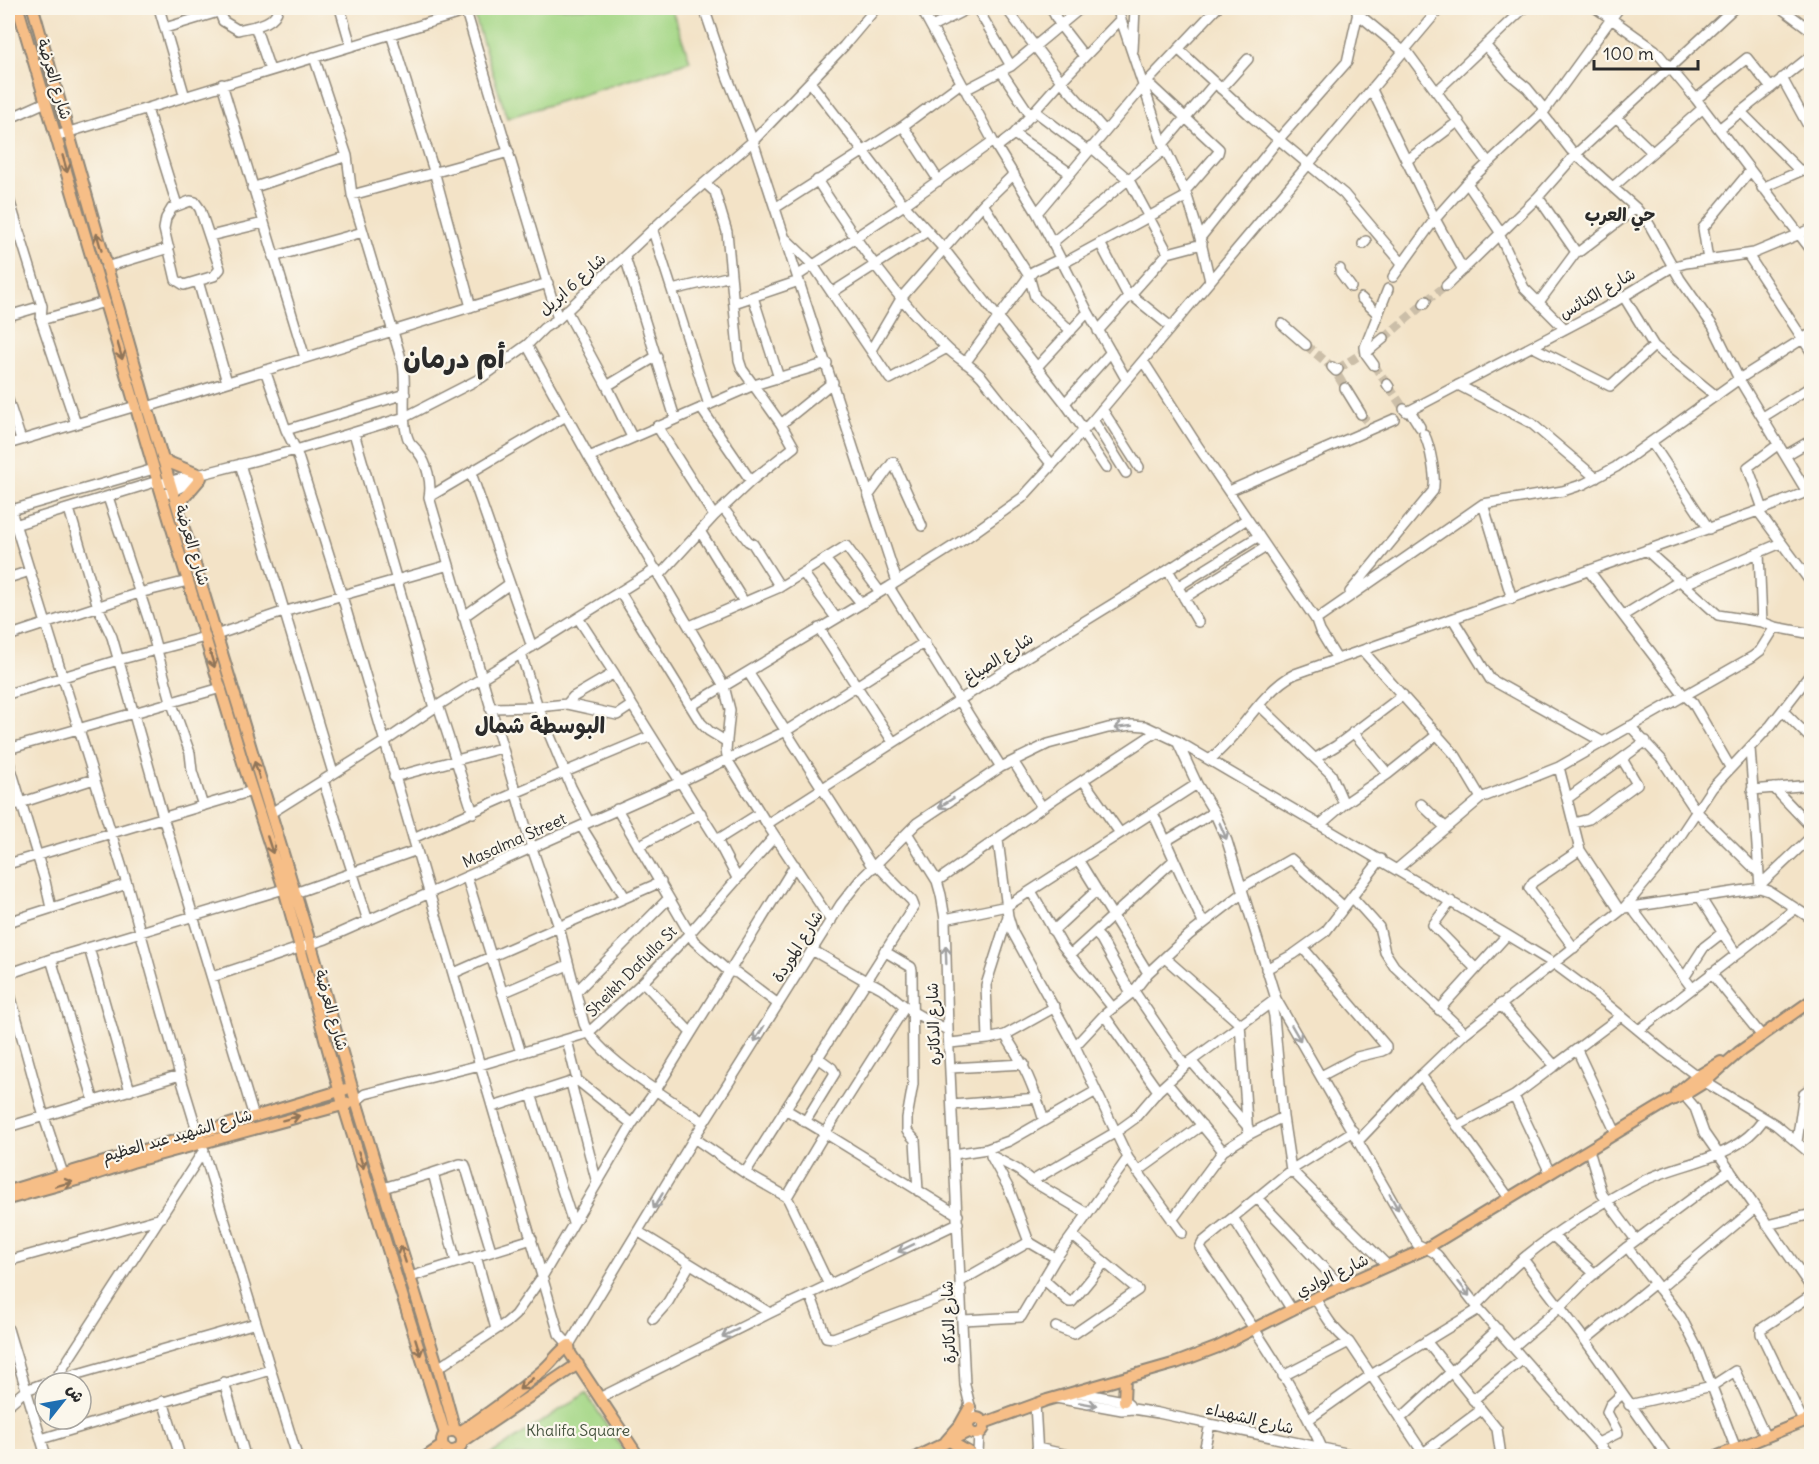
<svg xmlns="http://www.w3.org/2000/svg" width="1819" height="1464" font-family="Delius,'Playpen Sans Arabic',sans-serif">
  <rect width="100%" height="100%" fill="#fbf7ec"/>
  <filter id="ink" filterUnits="userSpaceOnUse"><feTurbulence type="fractalNoise" baseFrequency=".0167" numOctaves="2"/><feDisplacementMap in="SourceGraphic" scale="12" xChannelSelector="R" yChannelSelector="G"/><feConvolveMatrix kernelMatrix="1 2 1 2 8 2 1 2 1" color-interpolation-filters="sRGB"/></filter>
  <filter id="wash" filterUnits="userSpaceOnUse"><feTurbulence type="fractalNoise" baseFrequency=".008" numOctaves="4" result="noise"/><feDisplacementMap in="SourceGraphic" scale="24" xChannelSelector="R" yChannelSelector="G"/><feGaussianBlur stdDeviation="1.35" result="paint"/><feColorMatrix in="noise" values="0 0 0 0 0 0 0 0 0 0 0 0 0 0 0 0 0 1.4 0 .05"/><feComposite in="paint" operator="in"/></filter>
  <g filter="url(#wash)">
    <rect width="100%" height="100%" fill="#f3e3c7"/>
    <path fill="#a4d786" stroke="#688158" stroke-width="1.5" d="M472,8H671L690,61L507,118Z
      M586,1393L627,1456H488Z"/>
  </g>
  <g filter="url(#ink)">
    <g fill="none" stroke-linecap="round" stroke-linejoin="round">
      <path stroke="#cbbea8" stroke-width="9" stroke-dasharray="9 4.5" stroke-linecap="butt" d="M1426,301L1446,286
        M1384,338L1424,304
        M1306,345L1332,367
        M1374,365L1387,384
        M1338,369L1361,354
        M1338,376L1345,388
        M1389,387L1404,409
        M1361,414L1369,424"/>
      <defs>
        <path id="minor" d="M159,8L185,97
          M218,8L223,21L238,30C253,26 275,25 278,8
          M340,8L351,46
          M465,8L558,319
          M704,8L727,76L753,141L897,582
          M921,8L993,141L1037,213L1088,312L1126,379
          M977,8L1011,66
          M1006,8L1061,81L1105,131
          M1051,8L1060,25L1084,56
          M1117,8L1163,144L1187,196L1200,238L1210,281
          M1596,8L1655,50L1696,99L1812,251
          M1781,8L1812,31
          M1357,13L1403,51
          M255,26L270,70
          M932,27L969,8
          M165,28L218,12
          M391,34L434,171L471,307
          M1485,45L1511,75L1527,88L1545,110
          M1178,49L1253,118L1344,194L1402,263
          M1405,49L1488,162
          M1133,50L1135,8
          M314,57L347,156L352,195L403,365C407,387 400,422 409,441C411,445 416,448 418,452C427,463 432,483 429,497L532,848L559,927L584,1024C598,1058 673,1101 704,1122
          M1001,71L1031,116
          M1782,78L1812,133
          M810,82L904,205L944,249L1065,403L1084,430
          M1147,82L1219,149L1218,153L1185,191
          M222,84L305,358
          M1221,89L1248,59
          M965,90L1011,66L1081,8
          M1372,90L1435,219L1463,270
          M1436,92L1524,8
          M1696,99L1747,58L1771,88
          M147,109L177,205
          M1036,112L1088,151
          M1741,112L1800,171
          M1542,113L1571,150L1636,208L1649,224L1680,279L1713,326L1739,379L1807,492
          M1616,117L1652,152
          M8,119L46,102
          M903,126L939,181
          M1719,129L1812,55
          M1014,134L1070,173
          M56,136L467,11
          M1163,144L1215,83
          M997,147L1014,134L1061,81L1120,20
          M1091,147L1129,180L1168,253
          M1406,161L1459,121
          M817,180C855,239 896,299 947,348C958,359 971,365 982,377L1052,465
          M1467,183L1500,232
          M1613,187L1703,108
          M252,188L347,156
          M1762,188L1812,166
          M352,195L509,152
          M8,196L42,306L41,320L76,424
          M1538,197L1576,252
          M190,201L195,202L200,209L220,269L214,276L184,285L176,280L164,229L166,218L172,208Z
          M983,204L1029,276L1035,297L1071,331
          M775,208L903,126L961,83
          M1037,213L1147,82L1217,8
          M653,231L709,405
          M1499,234L1524,288L1565,329
          M210,236L263,223
          M1200,238L1278,140L1347,62L1359,8
          M786,239L813,265L890,379L947,348
          M1052,243L1165,149
          M1100,243L1128,296
          M1363,244L1366,241
          M1748,255L1812,353
          M273,257L363,232
          M625,257L675,418
          M1708,260L1703,228L1750,171
          M1062,264L1187,196
          M106,267L169,248
          M1340,269V272L1351,287
          M797,276L904,205L993,141
          M1393,277L1435,219L1467,183L1545,110L1619,8
          M198,281L227,382
          M1446,286L1538,197L1575,155L1734,8
          M672,290L731,276
          M833,292L928,231
          M1130,294L1171,327
          M753,297L779,378
          M1624,297L1654,346L1716,396
          M1361,298L1377,313
          M1539,302L1576,252L1580,251L1636,208
          M734,303L799,281
          M1424,304L1426,301
          M566,310L607,386L632,437
          M8,316L42,306
          M41,320L105,302
          M1282,324L1306,345
          M1098,331L1168,253L1202,244
          M527,345L589,457L724,686L730,710L726,750L728,761L767,824L831,921
          M1533,347L1610,386L1654,346
          M871,350L902,297L983,204L1014,174
          M1366,353L1384,338
          M1143,361L1197,445L1316,620L1320,631L1337,659
          M965,363L1029,276L1034,271L1060,259
          M1374,365L1366,354L1365,347L1388,289
          M1037,367L1088,312
          M1332,367L1336,371L1338,369
          M265,370L286,430L296,450L342,596L559,1334L569,1345L694,1138L841,904L860,880L917,823L1001,767L1048,744L1108,728L1132,725L1145,726L1177,741L1507,935L1553,963L1596,995L1665,1052L1705,1082L1776,1125L1812,1155
          M1387,384L1389,387
          M1458,385L1531,423L1596,478
          M607,386L657,356
          M1345,388L1361,414
          M8,400L21,440
          M1065,403L1111,352
          M147,407L548,283
          M701,408L751,481
          M1102,409L1139,467
          M1404,409L1407,412L1603,309L1672,267L1686,263L1754,253L1812,229
          M1410,411L1420,427
          M1763,417L1812,386
          M1093,420L1126,473
          M781,424L833,382
          M657,426L714,516
          M286,430L405,394
          M1082,432L1106,468
          M354,433L434,708
          M1652,443L1709,529
          M8,444L136,406
          M1786,455L1812,440
          M589,457L754,385L827,363
          M240,464L333,773
          M471,473L532,647
          M163,483L210,472L296,450L405,417L481,378L527,345L544,328L558,319L671,212L753,141L844,46L876,8
          M1229,491L1394,419
          M869,495L893,462L922,526
          M162,496L198,479
          M108,497L148,618L171,701L190,753L192,771L203,806
          M429,497L566,416
          M8,501L127,884L180,1075L297,1456
          M1483,504L1512,599
          M723,508L748,541L753,544L780,587
          M69,509L98,607L112,637L163,817L254,1117
          M1763,509L1748,467L1779,444
          M8,511L154,469
          M1758,511L1812,584
          M8,527L158,481
          M700,531L744,602
          M1646,550L1718,615L1762,622L1775,627L1812,634
          M1759,553L1762,622
          M825,559L861,603
          M1168,570L1198,622
          M1589,571L1682,693L1693,703L1730,767
          M804,574L836,618
          M659,576L714,516L751,481L794,447L781,424L742,369L739,360L727,232L715,192L705,183
          M8,578L30,571
          M1685,584L1781,543
          M889,587L1001,767
          M1177,587L1259,536
          M620,592L701,723L709,731L727,742
          M1350,592L1433,491C1437,480 1430,445 1424,434
          M1184,598L1266,547
          M1624,615L1681,580
          M463,617L508,585
          M578,618L614,673L632,705L717,840L737,878
          M1453,619L1490,679L1603,742
          M1316,620L1483,504L1563,491L1584,484L1616,467L1739,379L1812,333
          M690,626L780,587L846,546L880,592
          M819,628L893,742
          M216,635L283,612L449,565
          M8,636L139,593L188,581
          M1363,651L1456,756L1481,798
          M521,654L538,707L571,787L589,822
          M748,672L873,868
          M8,694L118,660L205,637
          M567,704L573,697L614,673
          M438,705L473,813
          M1259,705L1331,774L1344,804
          M691,706L889,587L966,538L1022,498L1093,420L1440,8
          M490,708L538,707L567,704L617,715L632,705
          M1783,711L1812,740
          M1630,726L1662,760L1696,811L1759,873
          M1353,732L1388,774
          M1177,741L1197,784L1215,814L1227,841L1276,999L1417,1244C1425,1249 1432,1249 1438,1256L1479,1309L1609,1456
          M1750,748L1760,888
          M8,749L221,688
          M1316,758L1336,746L1403,695
          M8,759L45,881L51,908
          M1210,760C1219,751 1229,742 1237,732C1252,713 1273,684 1295,674L1758,511L1812,490
          M1013,761L1042,807
          M1559,767L1580,850L1620,911
          M394,777L501,748
          M323,780L368,921
          M1083,780L1120,833
          M1774,788L1812,828
          M1752,790L1812,785
          M1568,798L1646,741
          M1421,804L1446,828
          M8,807L94,779
          M617,809L694,941L728,971L737,973L778,1004
          M271,813L384,742L434,708L656,569
          M1153,813L1203,923
          M1574,823L1589,819L1637,784L1622,759
          M767,824L1028,656L1168,570L1247,519
          M1321,824L1344,804L1388,774L1438,734
          M581,826L625,897
          M907,833L937,881L941,895L945,919L948,1030L965,1385L973,1418
          M413,838L515,793L651,736
          M717,840L760,813
          M1166,841L1214,812
          M638,846L701,813
          M1079,861L1148,973
          M8,864L252,791
          M1397,869L1481,798L1559,767L1752,657L1760,651L1775,627
          M467,878L521,1053
          M937,881L1054,799L1158,731
          M1760,885L1812,836
          M1241,888L1291,859L1344,907
          M1031,891L1062,945L1113,1008
          M295,893L417,850
          M1352,897L1379,927L1385,952L1394,966L1465,1033
          M1700,897L1736,954
          M1451,901L1433,925L1476,969
          M1631,907L1692,988
          M1624,908L1665,859L1712,788L1771,725L1812,672
          M1008,916L1013,933L1075,1046L1128,1158L1182,1233
          M945,919L1007,906L1197,784
          M8,922L127,884
          M1053,931L1097,890
          M1095,933L1101,939L1131,993
          M89,948L130,1091
          M1303,948L1386,1046V1049L1382,1051L1357,1057L1321,1076
          M1574,948L1529,888L1533,882L1580,850
          M812,950L866,981C883,986 892,997 906,1007C918,1016 934,1023 948,1030
          M884,951L911,967L912,970L913,1084L907,1118V1131L915,1140L918,1191
          M1070,955L1174,860
          M1165,958L1240,1024L1248,1135
          M51,959L94,1101
          M1266,969L1294,954L1326,931L1381,859
          M454,973L661,882
          M1711,973L1762,1036
          M8,974L51,959L284,889
          M212,977L326,939L680,782L786,731L925,642
          M1684,978L1704,947L1722,933
          M643,982L691,1033
          M8,987L44,1117L63,1174
          M1134,991L1185,1066
          M576,992L669,898
          M502,993L568,965
          M1271,1003L1274,1016L1283,1117L1291,1170L1387,1265
          M1500,1004L1555,1066
          M1439,1010L1507,935
          M1104,1015L1158,1091
          M1639,1030L1795,909
          M1005,1035L1055,1007
          M988,1039L986,985L1008,916L998,840
          M567,1040L577,1080
          M950,1043L988,1039L1005,1035C1024,1064 1034,1087 1044,1121
          M1075,1046L1104,1015L1134,991L1148,973L1189,935L1243,893
          M1577,1050L1616,1133
          M1191,1061L1248,1127
          M950,1068L1024,1064
          M1421,1075L1509,1198
          M571,1083L597,1183
          M1167,1083L1223,1151
          M531,1094L573,1223
          M1684,1095L1695,1108L1704,1133L1812,1289
          M1514,1096L1550,1173
          M356,1101L365,1094L480,1065L588,1033L643,982L689,934L775,836
          M952,1105L1038,1098
          M493,1107L577,1080L632,1124
          M785,1109L825,1133L905,1007
          M805,1122L835,1073L832,1068L817,1057
          M1457,1126L1514,1096L1621,1016
          M8,1127L180,1075
          M694,1138L745,1173L787,1197
          M1359,1140L1416,1080L1465,1033L1624,908L1760,888L1769,891L1812,919
          M1797,1142L1804,1093L1812,1087
          M1589,1150L1602,1194L1636,1240
          M954,1154L987,1149L1009,1141L1096,1091
          M991,1156L1009,1189L1029,1242
          M992,1156L1018,1170L1032,1181L1088,1214
          M1137,1172L1202,1125
          M745,1173L914,906L912,901L876,864
          M1032,1181L1116,1132L1134,1119L1158,1091L1191,1061L1276,999
          M383,1188L433,1173
          M1258,1199L1342,1287
          M1234,1219L1292,1310
          M1172,1220L1223,1151L1248,1135L1283,1117
          M1767,1225L1812,1214
          M639,1232L770,1313
          M1554,1237L1595,1274
          M1627,1247L1681,1317L1697,1348L1736,1449
          M476,1256L496,1329
          M1523,1259L1585,1340L1667,1456
          M8,1261L161,1218
          M456,1262L433,1173L460,1164L465,1165L491,1250
          M410,1277L532,1239
          M1043,1279L1069,1302H1072L1104,1263
          M961,1281L1029,1242L1056,1258
          M829,1285L787,1197L825,1133L958,1215
          M1659,1289L1755,1208
          M810,1294L826,1337L833,1338L961,1290
          M1315,1298C1325,1315 1333,1330 1349,1342L1425,1456
          M1476,1305C1492,1289 1508,1271 1525,1257C1559,1229 1598,1205 1637,1184C1681,1160 1733,1163 1764,1119
          M653,1319L668,1302L690,1264
          M963,1320L1021,1317L1056,1258L1128,1158
          M1056,1327L1074,1334L1138,1290L1073,1236
          M8,1329L46,1456
          M1585,1340L1655,1283
          M1426,1341L1497,1429L1501,1456
          M1513,1347L1559,1308L1588,1279L1627,1247L1730,1170
          M438,1368L506,1323L515,1315L542,1277L632,1124L656,1090L795,865
          M1283,1376L1349,1342
          M55,1380L204,1150
          M224,1382L245,1456
          M46,1383L256,1323
          M1076,1392L1124,1401L1129,1405
          M601,1397L770,1313L958,1223
          M1056,1398L1122,1410L1133,1409L1158,1413L1360,1456
          M1473,1400L1523,1359
          M163,1401L180,1456
          M1035,1404L1038,1456
          M8,1405L26,1390L45,1383
          M1629,1405L1712,1386L1735,1371L1765,1436
          M1309,1419L1371,1375L1479,1309
          M1400,1419L1498,1329
          M1803,1421L1761,1334V1329L1812,1295
          M41,1439L270,1370
          M1598,1443L1618,1433L1607,1412L1610,1405L1622,1394
          M1037,1448L1073,1456
          M1323,1450C1291,1378 1243,1313 1200,1248L1203,1242L1291,1170L1353,1131
          M1423,1453L1481,1410
          M976,1456L978,1453L979,1433
          M1203,1456L1210,1424"/>
        <path id="major" d="M18,8L154,469L244,766L284,889L343,1104L445,1434
          M33,8L147,407L311,945L353,1091L438,1368L455,1431
          M163,460L200,475
          M179,511L184,498L201,478
          M1677,1093L1698,1076L1721,1062
          M8,1191L346,1089
          M8,1199L84,1178L132,1162L350,1103
          M1124,1401L1125,1378
          M968 1426a8 8 0 1 1 16 0a8 8 0 1 1-16 0Z
          M984,1423L1047,1400L1176,1363L1218,1347L1315,1298L1425,1249L1669,1101L1684,1095L1705,1082L1739,1052L1812,1000
          M442 1441a10 10 0 1 1 20 0a10 10 0 1 1-20 0Z
          M458,1433C488,1414 515,1394 542,1371C552,1363 558,1352 569,1345L570,1353L638,1456
          M946,1441L960,1425L970,1407
          M462,1442L578,1364
          M951,1442L972,1454
          M427,1456L443,1445
          M918,1456L970,1431
          M1718,1456L1812,1418"/>
      </defs>
      <use href="#minor" stroke="#8f8779" stroke-width="12"/>
      <use href="#major" stroke="#8f8779" stroke-width="14"/>
      <use href="#minor" stroke="#fff" stroke-width="9"/>
      <use href="#major" stroke="#f6be87" stroke-width="10"/>
    </g>
    <defs><path id="oneway-shaft" d="M-6 0H5M1.5-3L5.5 0L1.5 3" fill="none" stroke-width="1.6" stroke-linecap="round" stroke-linejoin="round" transform="scale(1.5)"/></defs>
    <g stroke="#907459">
      <use href="#oneway-shaft" transform="translate(65 164) rotate(74)"/>
      <use href="#oneway-shaft" transform="translate(99 242) rotate(-106)"/>
      <use href="#oneway-shaft" transform="translate(120 351) rotate(74)"/>
      <use href="#oneway-shaft" transform="translate(212 659) rotate(73)"/>
      <use href="#oneway-shaft" transform="translate(257 770) rotate(-107)"/>
      <use href="#oneway-shaft" transform="translate(270 845) rotate(72)"/>
      <use href="#oneway-shaft" transform="translate(291 1118) rotate(-15)"/>
      <use href="#oneway-shaft" transform="translate(361 1160) rotate(73)"/>
      <use href="#oneway-shaft" transform="translate(64 1184) rotate(-15)"/>
      <use href="#oneway-shaft" transform="translate(403 1254) rotate(-108)"/>
      <use href="#oneway-shaft" transform="translate(418 1347) rotate(73)"/>
      <use href="#oneway-shaft" transform="translate(526 1384) rotate(140)"/>
    </g>
    <g stroke="#a0a0a0">
      <use href="#oneway-shaft" transform="translate(1123 727) rotate(173)"/>
      <use href="#oneway-shaft" transform="translate(946 803) rotate(147)"/>
      <use href="#oneway-shaft" transform="translate(1223 831) rotate(67)"/>
      <use href="#oneway-shaft" transform="translate(946 955) rotate(-92)"/>
      <use href="#oneway-shaft" transform="translate(1296 1033) rotate(60)"/>
      <use href="#oneway-shaft" transform="translate(759 1034) rotate(122)"/>
      <use href="#oneway-shaft" transform="translate(658 1201) rotate(121)"/>
      <use href="#oneway-shaft" transform="translate(1394 1202) rotate(61)"/>
      <use href="#oneway-shaft" transform="translate(906 1248) rotate(154)"/>
      <use href="#oneway-shaft" transform="translate(1464 1289) rotate(52)"/>
      <use href="#oneway-shaft" transform="translate(730 1333) rotate(154)"/>
      <use href="#oneway-shaft" transform="translate(1088 1404) rotate(10)"/>
    </g>
  </g>
  <g text-anchor="middle" dominant-baseline="central" stroke-width="4.5" stroke-linejoin="round" paint-order="stroke">
    <g font-size="16" fill="#2b2b2b" stroke="#fbf7ec">
      <text transform="translate(55 79) rotate(73)">شارع العرضة</text>
      <text transform="translate(572 284) rotate(-42)">شارع 6 ابريل</text>
      <text transform="translate(1597 293) rotate(-30)">شارع الكنائس</text>
      <text transform="translate(193 545) rotate(73)">شارع العرضة</text>
      <text transform="translate(998 658) rotate(-33)">شارع الصياغ</text>
      <text transform="translate(514 840) rotate(-24)">Masalma Street</text>
      <text transform="translate(797 946) rotate(-58)">شارع الموردة</text>
      <text transform="translate(631 971) rotate(-45)">Sheikh Dafulla St</text>
      <text transform="translate(332 1010) rotate(74)">شارع العرضة</text>
      <text transform="translate(933 1024) rotate(-92)">شارع الدكاتره</text>
      <text transform="translate(177 1135) rotate(-16)">شارع الشهيد عبد العظيم</text>
      <text transform="translate(1332 1275) rotate(-26)">شارع الوادي</text>
      <text transform="translate(948 1322) rotate(-92)">شارع الدكاترة</text>
      <text transform="translate(1250 1418) rotate(13)">شارع الشهداء</text>
    </g>
    <g font-size="16" fill="#495642" stroke="#fbf7ec">
      <text x="578" y="1430">Khalifa Square</text>
    </g>
    <g font-size="18" font-weight="bold" fill="#2b2b2b" stroke="#fbf7ec">
      <text x="1620" y="214">حي العرب</text>
    </g>
    <g font-size="22" font-weight="bold" fill="#2b2b2b" stroke="#fbf7ec">
      <text x="540" y="725">البوسطة شمال</text>
    </g>
    <g font-size="28" font-weight="bold" fill="#2b2b2b" stroke="#fbf7ec">
      <text x="454" y="358">أم درمان</text>
    </g>
  </g>
  <rect width="1819" height="1464" fill="none" stroke="#fbf7ec" stroke-width="30"/>
  <g transform="translate(63 1401) rotate(59)"><circle r="28" fill="#fbf7ec" stroke="#a8a59f" stroke-width="1.5"/>
  <path d="M0-4.5L10 22L0 15L-10 22Z" fill="#1f6fb2"/>
  <text y="-9" font-size="16" font-weight="bold" text-anchor="middle" fill="#2b2b2b">ش</text>
  </g>
  <path d="M1594 60v9h104v-9" fill="none" stroke="#2b2b2b" stroke-width="3"/>
  <text x="1603" y="60" font-size="18" fill="#2b2b2b" stroke="#fbf7ec" stroke-width="4.5" paint-order="stroke">100 m</text>
</svg>
